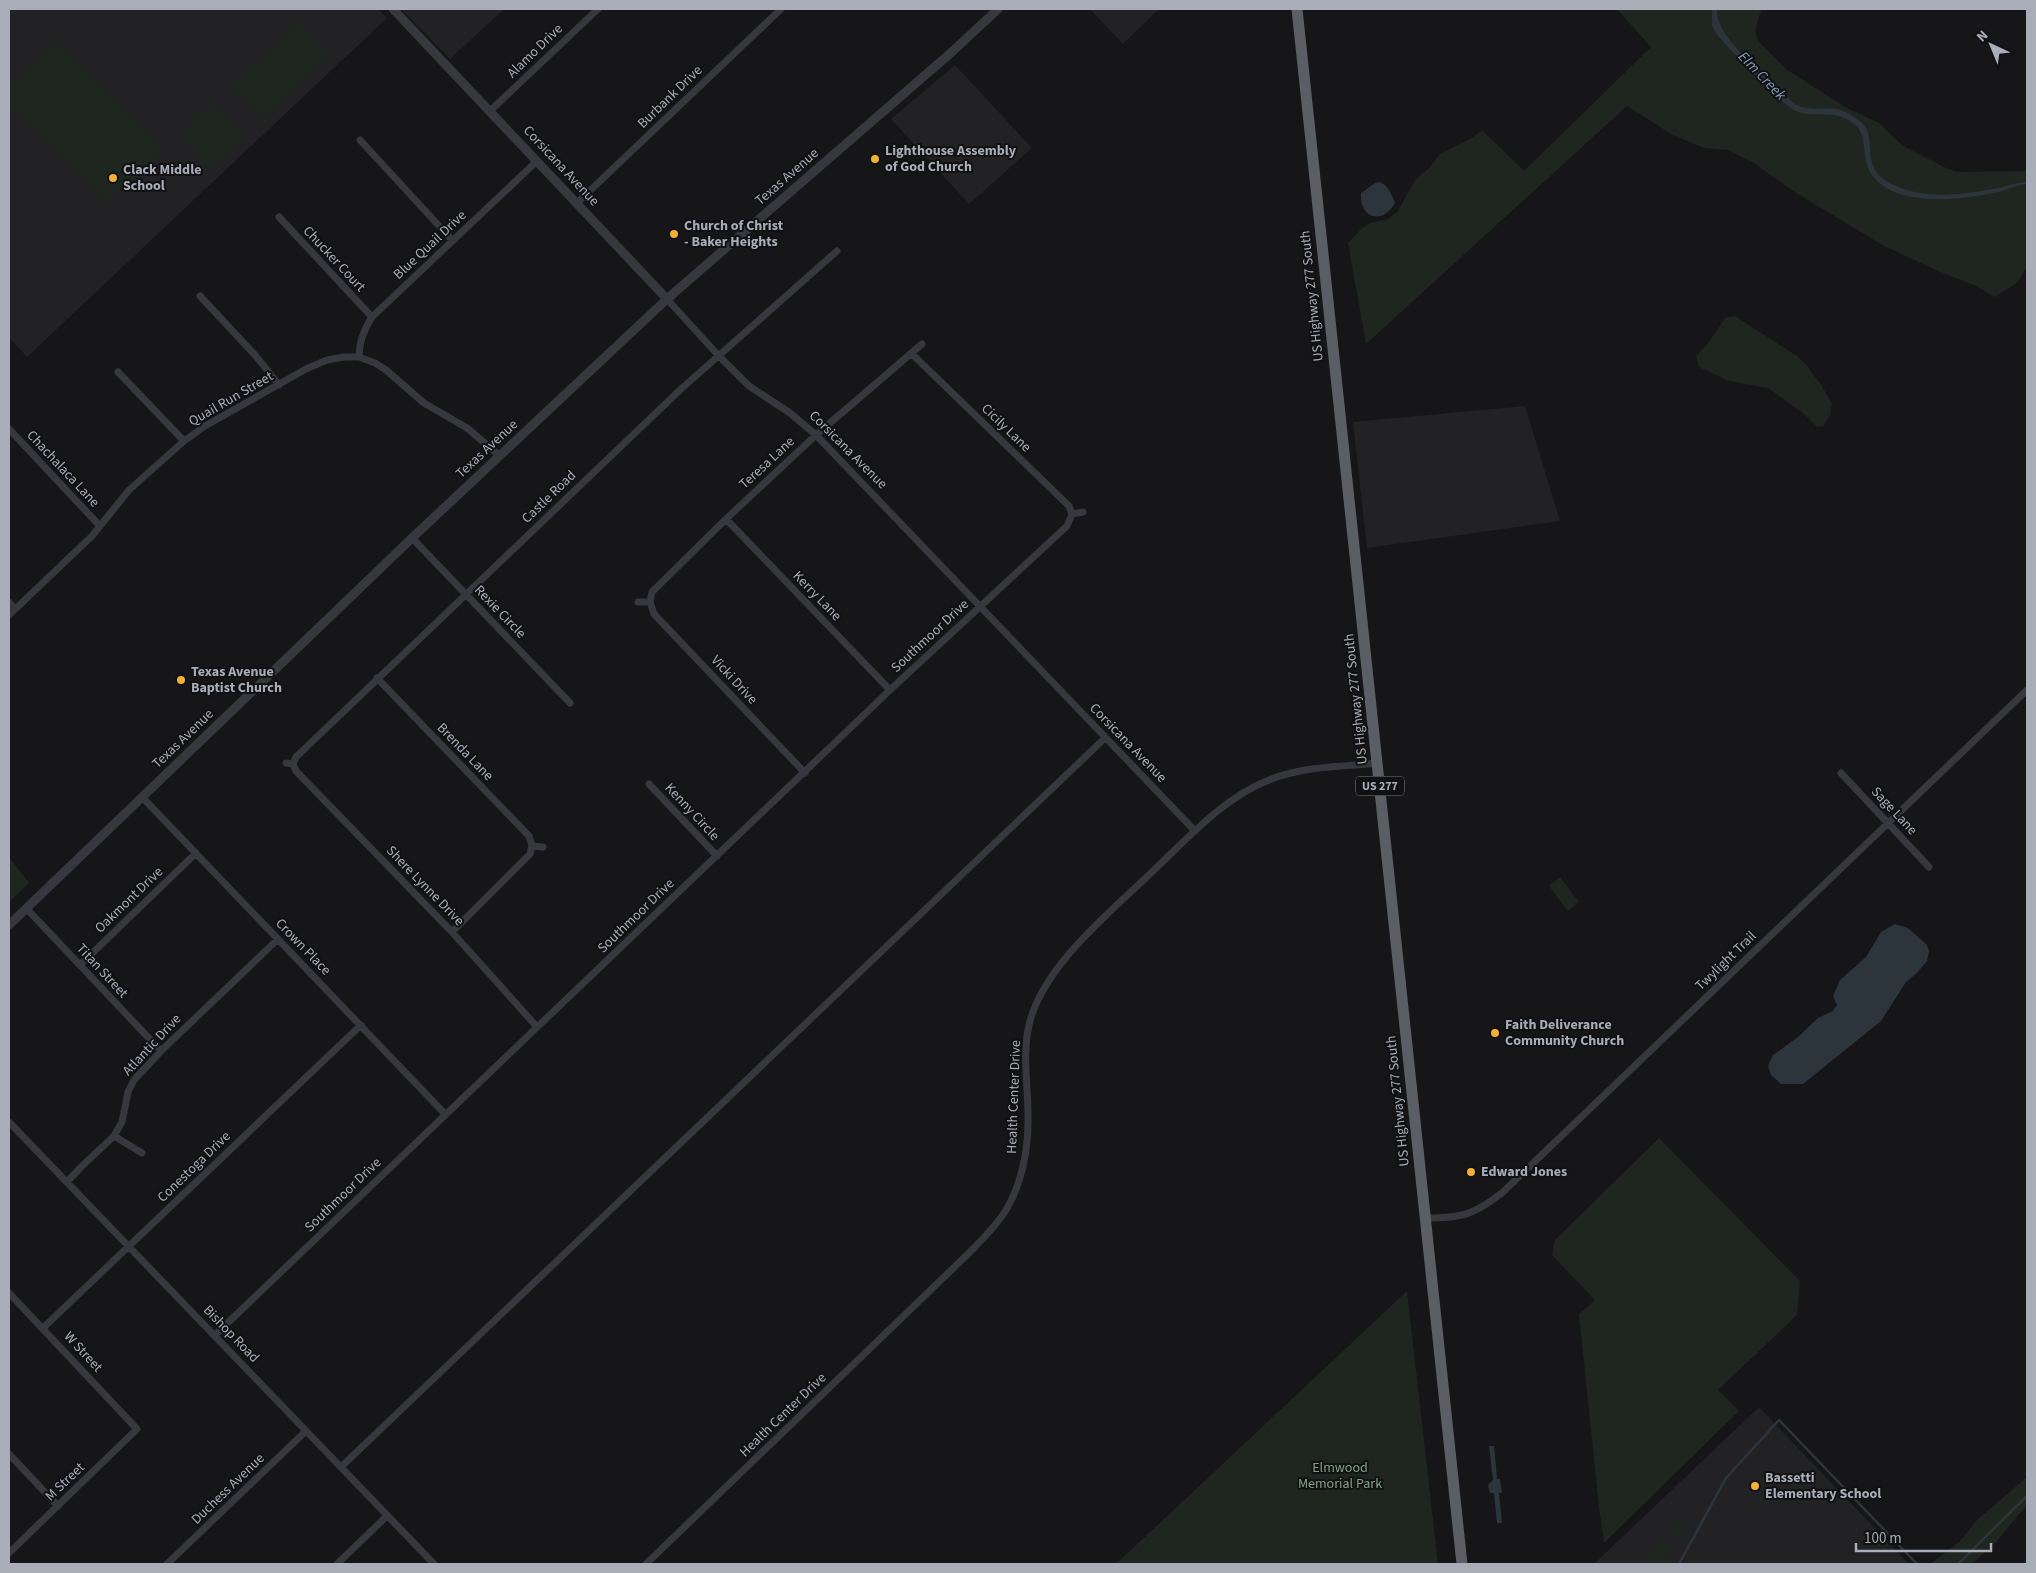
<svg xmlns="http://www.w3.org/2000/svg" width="2036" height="1573" font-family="'Source Sans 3',sans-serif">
  <rect width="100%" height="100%" fill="#161618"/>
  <path fill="#222225" d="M9,9H378L387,18L27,357L9,337Z
    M401,9H504L450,59Z
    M1090,9H1159L1123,44Z
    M955,65L1032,148L969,204L891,119Z
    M1525,406L1560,521L1367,548L1353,422Z
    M1759,1407L1909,1564H1594Z"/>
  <path fill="#1e261f" d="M1617,9H1762C1758,19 1753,30 1758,41L1786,69L1845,107L1879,123L1903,146L1946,168L1957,172L2027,171V266L2018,282L1995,297L1976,286L1936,270L1884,246L1793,191L1754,163L1728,150L1704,148L1673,135L1627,106L1366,344L1348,243L1361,229L1370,223L1388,219L1398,211L1415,180L1429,168L1440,154L1470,139L1482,130L1524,171L1651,47Z
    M298,20L331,55L261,122L228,87Z
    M56,38L165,147L107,205L9,107V86Z
    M212,101L246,136L211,170L177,135Z
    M1735,316L1797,356L1807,366L1822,386L1832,404L1830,415L1823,426L1817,427L1803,413L1768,388L1729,381L1699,367L1696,356L1709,342L1725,318Z
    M9,857L29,883L9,902Z
    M1560,877L1579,902L1568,911L1549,886Z
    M1659,1138L1800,1281L1797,1315L1718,1390L1739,1411L1604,1543L1599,1508L1579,1314L1595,1300L1552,1255L1555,1240Z
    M1407,1291L1438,1564H1116Z
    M2027,1477V1507L2020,1513L1997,1541L1972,1564H1930L1959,1542L1978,1519Z
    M1673,1520L1682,1522L1684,1525L1680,1535L1674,1538L1671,1536V1523Z
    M1660,1541L1674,1547L1667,1562L1663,1561L1661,1564L1645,1562L1653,1544L1658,1546Z"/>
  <path fill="#2c353c" d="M1712,9H1717C1714,39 1774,81 1793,103C1808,113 1825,106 1841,110C1847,112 1856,118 1861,122C1876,134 1864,157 1878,174C1885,182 1895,186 1904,189C1936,199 1966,194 1998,188C2008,186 2017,182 2027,182V184C2017,184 2008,190 1998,192C1963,200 1892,209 1870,172C1860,154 1870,132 1850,121C1830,109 1817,118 1798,112C1783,107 1732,51 1718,36L1712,26Z
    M1380,182C1388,185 1392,195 1395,203C1383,225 1359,219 1361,193L1375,183Z
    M1895,924L1908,928L1927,945L1929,951L1927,961L1917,973L1906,982L1881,1021L1803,1084H1781L1771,1075L1768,1066L1773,1055L1798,1037L1818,1018L1833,1011L1837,1005L1833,996L1840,980L1866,957L1881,932Z
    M1489,1446H1494L1497,1479H1500L1502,1493H1499L1502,1523H1497L1494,1493H1490L1488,1485L1493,1480Z"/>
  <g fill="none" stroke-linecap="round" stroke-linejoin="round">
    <path stroke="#2c353c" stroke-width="2.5" d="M1679,1564L1726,1478L1779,1420L1917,1564
      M1958,1564L2027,1496"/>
    <path stroke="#37383d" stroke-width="7" d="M490,111L598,9
      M360,140L453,241
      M577,203L781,9
      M279,217L372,317
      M200,296L255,355L279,385
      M667,299L718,355L749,386L790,413L816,435L1195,831
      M912,354L1069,506L1072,514L1083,512
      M359,357C359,342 364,329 372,317L537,161
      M118,372L184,441
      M9,429L99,525
      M726,519L890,690
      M412,538L570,703
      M9,602L15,609
      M638,602H650L652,592L726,519L816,435L922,344
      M650,602L654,614L805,773
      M9,615L92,536L129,490L184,441L205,426L306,369L327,360L343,357H359L375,363L386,370L424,403L467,428L500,456
      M377,678L529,836L532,846
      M286,763L293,764L296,757L681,389L837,251
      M293,764L296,771L452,932L537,1027
      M1841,773L1929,867
      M649,784L717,856
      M142,797L445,1114
      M26,908L161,1051
      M452,932L530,854L532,846L543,847
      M80,965L196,853
      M9,1122L434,1564
      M114,1136L142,1153
      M67,1182L82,1166L114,1136L122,1122L128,1092L134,1080L161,1051L278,939
      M1426,1218C1462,1218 1474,1215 1503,1192L2027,690
      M9,1293L137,1429L9,1553
      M43,1328L361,1025
      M215,1335L890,690L1067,526L1072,514
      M9,1454L58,1506
      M341,1467L1105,738
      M167,1564L306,1431
      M337,1564L387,1516
      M646,1564L969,1253C982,1240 996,1226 1006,1210C1021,1185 1028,1151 1028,1123C1029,1088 1021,1055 1030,1021C1045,965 1110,912 1151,873C1187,839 1223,798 1269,780C1303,766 1341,767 1378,763"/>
    <path stroke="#37383d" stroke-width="9" d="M393,9L667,299
      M9,925L412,538L667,299L953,51L998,9"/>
    <path stroke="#5b5e65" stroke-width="11" d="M1297,9L1462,1564"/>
  </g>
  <g fill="#f2b134" stroke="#111113" stroke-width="2">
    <circle cx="875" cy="159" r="5"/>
    <circle cx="113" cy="178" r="5"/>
    <circle cx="674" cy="234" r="5"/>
    <circle cx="181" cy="680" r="5"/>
    <circle cx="1495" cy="1033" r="5"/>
    <circle cx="1471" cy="1172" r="5"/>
    <circle cx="1755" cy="1486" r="5"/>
  </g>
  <g text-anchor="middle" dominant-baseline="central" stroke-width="4" stroke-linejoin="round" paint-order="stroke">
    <rect fill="#111113" stroke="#7b7e86" stroke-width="1" x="1356" y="776.5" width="48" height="19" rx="4"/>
    <g font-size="12" font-weight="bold" fill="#a8adb8">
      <text x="1380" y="786">US 277</text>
    </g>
    <g font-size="14" fill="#a8adb8" stroke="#111113">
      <text transform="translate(535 51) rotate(-44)">Alamo Drive</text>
      <text transform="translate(670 97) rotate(-44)">Burbank Drive</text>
      <text transform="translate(561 166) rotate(47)">Corsicana Avenue</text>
      <text transform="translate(787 177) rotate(-41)">Texas Avenue</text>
      <text transform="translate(430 245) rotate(-43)">Blue Quail Drive</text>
      <text transform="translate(334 259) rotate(47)">Chucker Court</text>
      <text transform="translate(1312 296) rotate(-96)">US Highway 277 South</text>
      <text transform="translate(231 399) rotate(-30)">Quail Run Street</text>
      <text transform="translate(1006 428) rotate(44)">Cicily Lane</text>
      <text transform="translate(487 449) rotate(-43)">Texas Avenue</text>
      <text transform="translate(848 450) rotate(45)">Corsicana Avenue</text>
      <text transform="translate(767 463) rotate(-43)">Teresa Lane</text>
      <text transform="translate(63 469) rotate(47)">Chachalaca Lane</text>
      <text transform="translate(549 497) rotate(-44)">Castle Road</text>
      <text transform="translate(817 596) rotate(46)">Kerry Lane</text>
      <text transform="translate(500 612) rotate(46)">Rexie Circle</text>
      <text transform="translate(930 636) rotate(-43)">Southmoor Drive</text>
      <text transform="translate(734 680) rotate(47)">Vicki Drive</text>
      <text transform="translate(1356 699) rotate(-96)">US Highway 277 South</text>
      <text transform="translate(183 739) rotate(-44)">Texas Avenue</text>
      <text transform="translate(1128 743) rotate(46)">Corsicana Avenue</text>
      <text transform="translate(465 752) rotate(46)">Brenda Lane</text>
      <text transform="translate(1894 811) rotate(47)">Sage Lane</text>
      <text transform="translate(692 812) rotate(47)">Kenny Circle</text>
      <text transform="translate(425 886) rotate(46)">Shere Lynne Drive</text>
      <text transform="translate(129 900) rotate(-44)">Oakmont Drive</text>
      <text transform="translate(636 916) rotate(-44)">Southmoor Drive</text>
      <text transform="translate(303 947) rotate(46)">Crown Place</text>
      <text transform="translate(1726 961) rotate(-44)">Twylight Trail</text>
      <text transform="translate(102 971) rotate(47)">Titan Street</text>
      <text transform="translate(152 1045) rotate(-47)">Atlantic Drive</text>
      <text transform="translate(1014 1097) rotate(-88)">Health Center Drive</text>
      <text transform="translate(1398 1101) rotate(-96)">US Highway 277 South</text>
      <text transform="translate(194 1167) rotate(-44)">Conestoga Drive</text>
      <text transform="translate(343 1195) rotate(-44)">Southmoor Drive</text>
      <text transform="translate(231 1334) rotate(46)">Bishop Road</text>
      <text transform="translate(83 1352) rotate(47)">W Street</text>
      <text transform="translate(783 1415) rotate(-44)">Health Center Drive</text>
      <text transform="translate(65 1482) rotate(-44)">M Street</text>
      <text transform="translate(228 1489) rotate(-44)">Duchess Avenue</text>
    </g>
    <g font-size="14" font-weight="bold" fill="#a8adb8" stroke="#111113" text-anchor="start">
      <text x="885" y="151">Lighthouse Assembly<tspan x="885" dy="16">of God Church</tspan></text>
      <text x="123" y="170">Clack Middle<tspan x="123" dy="16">School</tspan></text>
      <text x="684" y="226">Church of Christ<tspan x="684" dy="16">- Baker Heights</tspan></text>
      <text x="191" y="672">Texas Avenue<tspan x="191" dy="16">Baptist Church</tspan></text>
      <text x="1505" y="1025">Faith Deliverance<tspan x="1505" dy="16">Community Church</tspan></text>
      <text x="1481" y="1172">Edward Jones</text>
      <text x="1765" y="1478">Bassetti<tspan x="1765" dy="16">Elementary School</tspan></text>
    </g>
    <g font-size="14" fill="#7fa381" stroke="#111113">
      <text x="1340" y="1468">Elmwood<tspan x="1340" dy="16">Memorial Park</tspan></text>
    </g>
    <g font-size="15" font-style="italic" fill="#7f9bb3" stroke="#111113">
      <text transform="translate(1762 76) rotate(46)">Elm Creek</text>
    </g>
  </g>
  <rect width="2036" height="1573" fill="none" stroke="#a8adb8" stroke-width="20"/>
  <g transform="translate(1991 45) rotate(316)" stroke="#111113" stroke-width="4" paint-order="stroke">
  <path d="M0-4L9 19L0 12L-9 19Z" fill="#a8adb8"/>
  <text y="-8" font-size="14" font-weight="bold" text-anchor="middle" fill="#a8adb8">N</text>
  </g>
  <path d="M1856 1543v8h135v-8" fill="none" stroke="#a8adb8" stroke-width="2.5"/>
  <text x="1864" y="1543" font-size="15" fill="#a8adb8" stroke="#111113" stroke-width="4" paint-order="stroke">100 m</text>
</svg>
